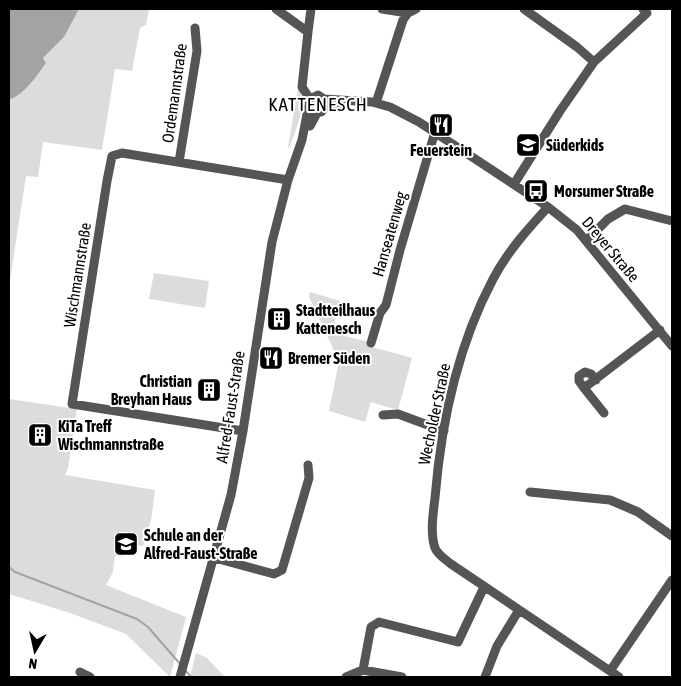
<svg xmlns="http://www.w3.org/2000/svg" width="681" height="686" font-family="'Asap Condensed',sans-serif">
  <rect width="100%" height="100%" fill="#fff"/>
  <path fill="#dcdcdc" d="M79,9H149L146,25L140,28L132,71L115,69L102,150L43,142L38,177L26,176L9,287V100C25,94 36,77 46,63L43,58L64,37Z
    M299,82C305,110 299,122 289,148L288,147Z
    M154,273L209,281L205,308L149,299Z
    M310,292L340,301L332,333L369,342L372,347L412,358L398,410L371,402L365,422L329,411L339,361L309,297Z
    M9,399L77,409L68,468L65,475L155,490L151,521L143,546L125,543L123,557L115,556L113,572L106,585L186,617L170,677L126,634L70,613L9,594Z
    M196,653L207,658L225,677H190Z"/>
  <path fill="#a3a3a3" d="M9,9H79L64,37L43,58L46,63C36,77 25,94 9,100Z"/>
  <g fill="none" stroke-linecap="round" stroke-linejoin="round">
    <path stroke="#a3a3a3" stroke-width="2" d="M9,567L15,572L137,619L148,627L181,665
      M186,671L191,677"/>
    <path stroke="#555" stroke-width="9" d="M276,9L308,32L302,87L310,99
      M382,9L408,13
      M524,9L577,47L594,62
      M308,32L311,9
      M310,99L318,95L324,99L372,102L390,107L419,122L548,207L577,230L672,346
      M376,103L403,20L408,13L416,9
      M310,126L317,113L321,112L326,106L343,103
      M179,162L197,51L195,28
      M514,184L560,111L594,62L647,13L643,9
      M548,207C527,230 508,251 493,279C458,345 441,424 435,498C433,514 430,533 435,548C438,555 445,559 451,564L619,677
      M586,241L608,219L625,209L672,221
      M371,343L380,313L386,305L400,250L435,132
      M584,388L579,381V376L585,372L591,374L596,380
      M604,413L584,388L660,330
      M383,415L398,414L444,431
      M243,431L72,404L107,181L112,156L122,153L288,180
      M530,492L610,500L638,512L672,536
      M215,558L274,574L282,570L309,478L308,465
      M363,670L371,627L379,622L458,642L484,587
      M610,671L672,580
      M80,672L90,677
      M180,677L231,495L243,431L272,242L288,180L302,140L310,99
      M346,677L363,670L402,677
      M485,677L497,646L519,610"/>
  </g>
  <defs>
    <symbol id="restaurant-square" viewBox="-11 -11 22 22"><rect x="-9" y="-9" width="18" height="18" rx="4" fill="#000" stroke="#fff"/><path d="M-5-6h1v4h1v-4h1v4h1v-4h1v5L-1.5 .5V6h-2V.5L-5-1ZM5-6V6H3V1.5H1.5Q1.5-4 5-6Z" fill="#fff"/></symbol>
    <symbol id="school-square" viewBox="-11 -11 22 22"><rect x="-9" y="-9" width="18" height="18" rx="4" fill="#000" stroke="#fff"/><path d="M0-5L7-2L0 1L-7-2ZM-4 1L0 2.5L4 1V4Q0 6-4 4Z" fill="#fff"/></symbol>
    <symbol id="bus-square" viewBox="-11 -11 22 22"><rect x="-9" y="-9" width="18" height="18" rx="4" fill="#000" stroke="#fff"/><path d="M-5-6H5V4H4V6H2V4H-2V6H-4V4H-5ZM-3.5-4V0h7V-4ZM-3.5 1.2v1.5H-2V1.2ZM2 1.2v1.5H3.5V1.2Z" fill="#fff"/></symbol>
    <symbol id="building-square" viewBox="-11 -11 22 22"><rect x="-9" y="-9" width="18" height="18" rx="4" fill="#000" stroke="#fff"/><path d="M-4-6H4V6H1V3H-1V6H-4ZM-2.5-4.3h1.7v1.8h-1.7ZM.8-4.3h1.7v1.8H.8ZM-2.5-1h1.7V.8h-1.7ZM.8-1h1.7V.8H.8Z" fill="#fff"/></symbol>
  </defs>
  <g fill-rule="evenodd">
    <use href="#restaurant-square" x="427" y="111" width="28" height="28"/>
    <use href="#school-square" x="514" y="131" width="28" height="28"/>
    <use href="#bus-square" x="522" y="177" width="28" height="28"/>
    <use href="#building-square" x="265" y="305" width="28" height="28"/>
    <use href="#restaurant-square" x="257" y="344" width="28" height="28"/>
    <use href="#building-square" x="195" y="376" width="28" height="28"/>
    <use href="#building-square" x="26" y="421" width="28" height="28"/>
    <use href="#school-square" x="112" y="530" width="28" height="28"/>
  </g>
  <g text-anchor="middle" dominant-baseline="central" stroke-width="4" stroke-linejoin="round" paint-order="stroke">
    <g font-size="16" fill="#000" stroke="#fff">
      <text transform="translate(174 93) rotate(-82)">Ordemannstraße</text>
      <text transform="translate(389 234) rotate(-74)">Hanseatenweg</text>
      <text transform="translate(611 249) rotate(50)">Dreyer Straße</text>
      <text transform="translate(77 275) rotate(-81)">Wischmannstraße</text>
      <text transform="translate(230 407) rotate(-81)">Alfred-Faust-Straße</text>
      <text transform="translate(434 414) rotate(-78)">Wecholder Straße</text>
    </g>
    <g font-size="16" font-weight="bold" fill="#000" stroke="#fff" text-anchor="start">
      <text x="546" y="145">Süderkids</text>
      <text x="441" y="150" text-anchor="middle">Feuerstein</text>
      <text x="554" y="191">Morsumer Straße</text>
      <text x="296" y="310">Stadtteilhaus<tspan x="296" dy="18">Kattenesch</tspan></text>
      <text x="288" y="358">Bremer Süden</text>
      <text x="192" y="381" text-anchor="end">Christian<tspan x="192" dy="18">Breyhan Haus</tspan></text>
      <text x="58" y="426">KiTa Treff<tspan x="58" dy="18">Wischmannstraße</tspan></text>
      <text x="144" y="535">Schule an der<tspan x="144" dy="18">Alfred-Faust-Straße</tspan></text>
    </g>
    <g font-size="19" letter-spacing="1" fill="#000" stroke="#fff">
      <text x="318" y="104">KATTENESCH</text>
    </g>
  </g>
  <rect width="681" height="686" fill="none" stroke="#000000" stroke-width="20"/>
  <g transform="translate(35 651) rotate(189)" stroke="#ffffff" stroke-width="4" paint-order="stroke">
  <path d="M0-4L9 19L0 12L-9 19Z" fill="#000000"/>
  <text y="-8" font-size="14" font-weight="bold" text-anchor="middle" fill="#000000">N</text>
  </g>
</svg>
